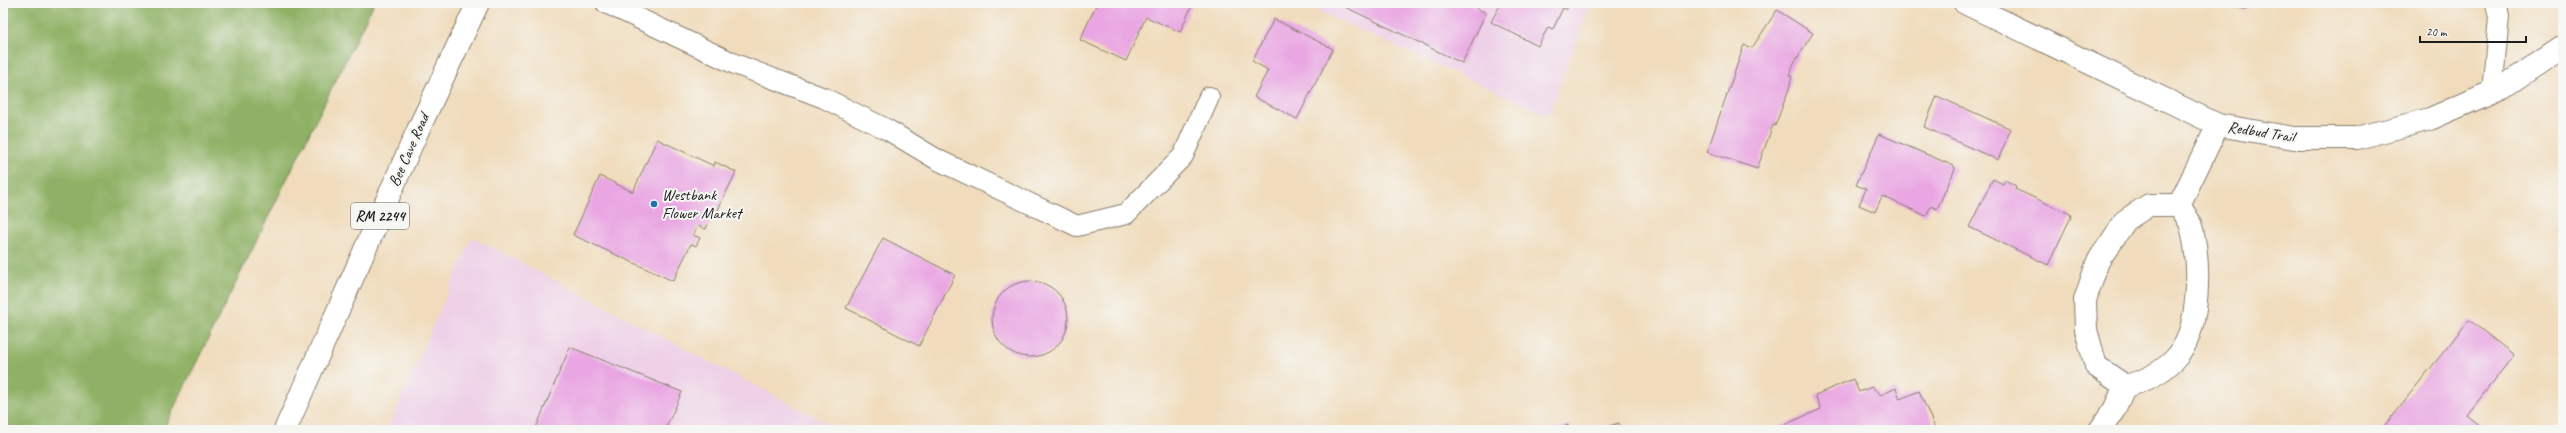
<svg xmlns="http://www.w3.org/2000/svg" width="2566" height="433" font-family="Caveat,sans-serif">
  <rect width="100%" height="100%" fill="#f6f6f2"/>
  <filter id="ink" filterUnits="userSpaceOnUse"><feTurbulence type="fractalNoise" baseFrequency=".025" numOctaves="2"/><feDisplacementMap in="SourceGraphic" scale="8" xChannelSelector="R" yChannelSelector="G"/><feConvolveMatrix kernelMatrix="1 2 1 2 8 2 1 2 1" color-interpolation-filters="sRGB"/></filter>
  <filter id="wash" filterUnits="userSpaceOnUse"><feTurbulence type="fractalNoise" baseFrequency=".012" numOctaves="4" result="noise"/><feDisplacementMap in="SourceGraphic" scale="16" xChannelSelector="R" yChannelSelector="G"/><feGaussianBlur stdDeviation="0.9" result="paint"/><feColorMatrix in="noise" values="0 0 0 0 0 0 0 0 0 0 0 0 0 0 0 0 0 1.4 0 .05"/><feComposite in="paint" operator="in"/></filter>
  <g filter="url(#wash)">
    <rect width="100%" height="100%" fill="#f0dcbc"/>
    <path fill="#eed0e7" d="M1300,3H1591L1548,115Z
      M472,237L840,430H387Z"/>
    <path fill="#8fb165" stroke="#566640" d="M3,3H374L163,430H3Z"/>
    <g id="blocks">
      <path fill="#e9a6e2" d="M1097,3H1193L1180,32L1146,17L1126,61L1080,40Z
        M1342,3H1466L1486,13L1462,63L1341,5Z
        M1501,3H1570L1566,10L1563,8L1553,29L1548,27L1538,46L1491,22Z
        M2219,3H2256V5L2244,9Z
        M1777,10L1813,33L1794,63L1789,76H1792L1789,89L1775,126L1773,125L1757,169L1707,152L1744,45L1752,48Z
        M1274,19L1333,49L1297,119L1254,97L1268,70L1252,61Z
        M1937,96L2011,129L1998,160L1924,127Z
        M1879,134L1954,166L1955,169L1937,209L1931,206L1926,216L1882,196L1875,212L1859,205L1866,189L1856,185Z
        M657,139L714,166L715,162L736,172L714,218L711,217L706,229L698,226L693,235L700,238L696,246L691,244L673,281L573,235L600,176L633,192Z
        M1993,179L2003,184L2005,180L2016,186L2015,189L2070,214L2071,217L2048,265L1969,227Z
        M883,238L955,275L919,346L846,308Z
        M992 319a38 38 0 1 1 76 0a38 38 0 1 1-76 0Z
        M2469,320L2514,355L2467,415L2482,427L2479,430H2381Z
        M570,347L682,392L665,430H535Z
        M1853,379L1859,392L1872,387L1881,395L1896,388L1900,399L1919,391L1936,430H1772L1821,409L1815,395Z
        M1619,423L1621,430H1596Z
        M1568,425L1569,430H1552Z"/>
    </g>
  </g>
  <g filter="url(#ink)">
    <use href="#blocks" fill-opacity="0" stroke="#867c6c" stroke-width="1"/>
    <g fill="none" stroke-linecap="round" stroke-linejoin="round">
      <defs>
        <path id="service" d="M606,3L735,64L824,98L888,130L938,160L1077,226L1126,214L1183,156L1209,97
          M2492,92L2499,17L2496,3"/>
        <path id="minor" d="M2149,205H2179C2183,212 2189,219 2191,226C2201,260 2201,332 2175,359C2161,373 2143,382 2125,386L2096,366L2086,330L2085,300L2098,261L2126,220Z
          M2179,205L2218,125
          M2100,430L2114,410L2125,386"/>
        <path id="tertiary" d="M1965,3L2218,125L2294,138H2357L2430,119L2503,87L2563,47"/>
        <path id="primary" d="M285,430L418,130L478,3"/>
      </defs>
      <use href="#service" stroke="#867c6c" stroke-width="22"/>
      <use href="#minor" stroke="#867c6c" stroke-width="24"/>
      <use href="#tertiary" stroke="#867c6c" stroke-width="24"/>
      <use href="#primary" stroke="#867c6c" stroke-width="24"/>
      <use href="#service" stroke="#fff" stroke-width="20"/>
      <use href="#minor" stroke="#fff" stroke-width="22"/>
      <use href="#tertiary" stroke="#fff" stroke-width="22"/>
      <use href="#primary" stroke="#fff" stroke-width="22"/>
    </g>
  </g>
  <circle fill="#1f6fb2" stroke="#f6f6f2" stroke-width="1.5" cx="654" cy="204" r="4"/>
  <g text-anchor="middle" dominant-baseline="central" stroke-width="4" stroke-linejoin="round" paint-order="stroke">
    <rect fill="#f6f6f2" stroke="#5d5d5c" stroke-width="1" x="351" y="203" width="58" height="26" rx="3"/>
    <g font-size="15" font-weight="bold" fill="#1c1c1c">
      <text x="380" y="216">RM 2244</text>
    </g>
    <g font-size="16" fill="#1c1c1c" stroke="#f6f6f2">
      <text transform="translate(2261 132) rotate(9)">Redbud Trail</text>
      <text transform="translate(409 150) rotate(-66)">Bee Cave Road</text>
    </g>
    <g font-size="16" fill="#1c1c1c" stroke="#f6f6f2" text-anchor="start">
      <text x="662" y="195">Westbank<tspan x="662" dy="18">Flower Market</tspan></text>
    </g>
  </g>
  <rect width="2566" height="433" fill="none" stroke="#f6f6f2" stroke-width="16"/>
  <path d="M2420 36v6h106v-6" fill="none" stroke="#1c1c1c" stroke-width="2"/>
  <text x="2426" y="36" font-size="12" fill="#1c1c1c" stroke="#f6f6f2" stroke-width="3" paint-order="stroke">20 m</text>
</svg>
